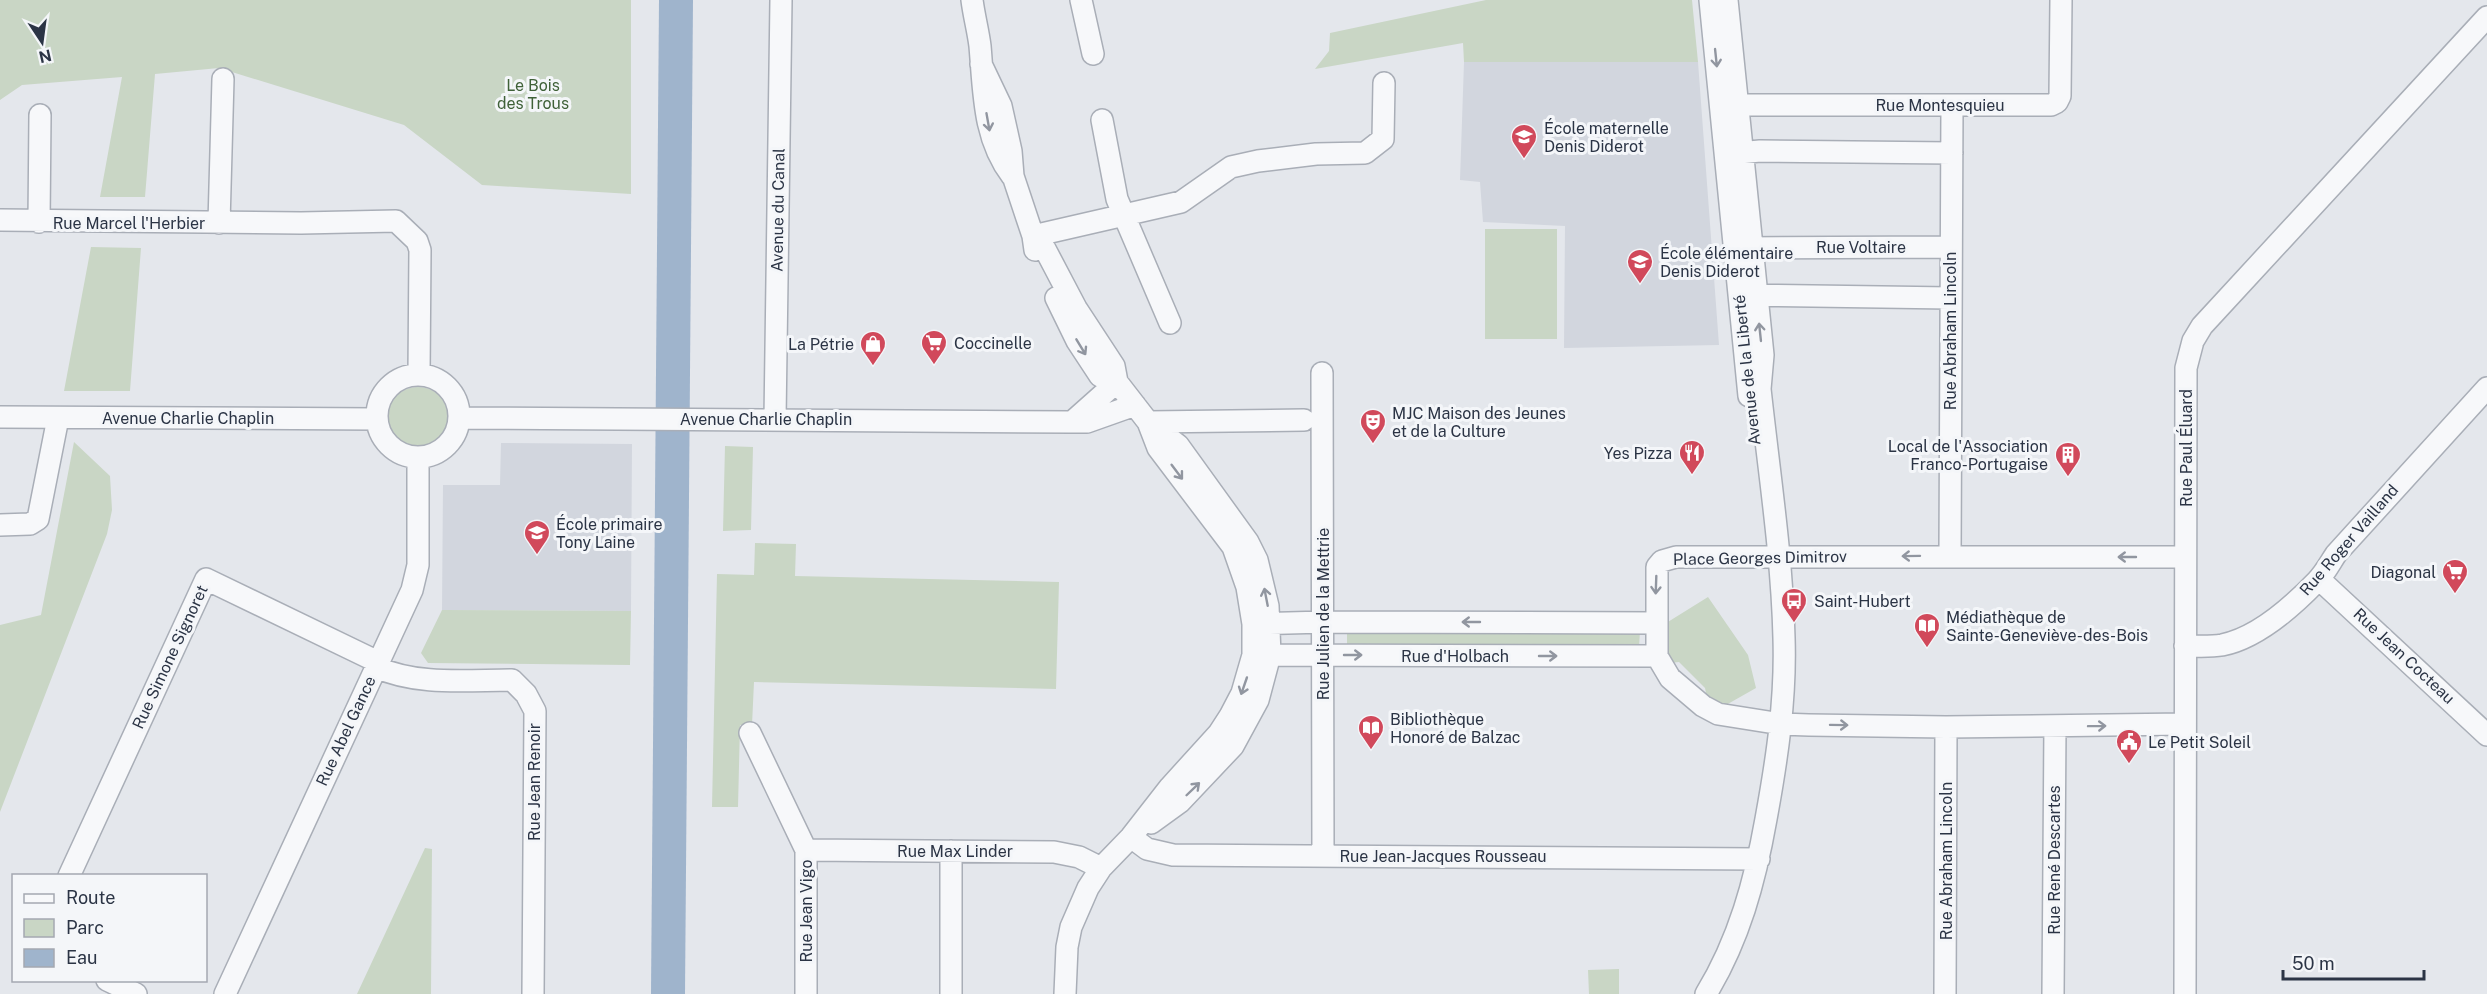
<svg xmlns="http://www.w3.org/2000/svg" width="2487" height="994" font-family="'Public Sans',sans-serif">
  <rect width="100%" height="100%" fill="#e4e7ec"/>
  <path fill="#d2d6de" d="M1464,62H1698L1719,345L1564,348L1565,226L1483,222L1480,182L1460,180Z
    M501,443L632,444L631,611L442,610L443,485H500Z"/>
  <path fill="#c9d6c5" d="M0,0H631V194L482,185L404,125L219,68L155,74L145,197H100L122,77L22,85L0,100Z
    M1486,0H1692L1698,62H1464L1463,43L1315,69L1329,51L1330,33Z
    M1485,229H1557V339H1485Z
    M91,247L141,248L130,391H64Z
    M387 418a31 31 0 1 1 62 0a31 31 0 1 1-62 0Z
    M74,442L110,476L112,510L107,534L0,812V625L41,615Z
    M725,446L753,447L751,530L723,531Z
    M755,543L796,544L795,576L1059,582L1056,689L754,682L752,725H740L738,807H712L717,574L754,575Z
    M1708,597L1748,655L1756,688L1726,705L1707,698L1705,688L1679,662L1670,663L1663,625Z
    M442,610L631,611L630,665L428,663L421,653Z
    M1347,630L1640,631L1639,647H1347Z
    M425,848L432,849L431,994H357Z
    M1619,969V994H1589L1588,970Z"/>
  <path fill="#9fb4cc" d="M659,0H693L685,994H651Z"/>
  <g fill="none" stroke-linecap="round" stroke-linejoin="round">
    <defs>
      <path id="minor" d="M972,0C974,16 978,30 980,46C984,92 983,138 1012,176
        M1081,0L1093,54
        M1710,0L1749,396
        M981,64L1001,106L1011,151L1013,176L1033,236L1035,250
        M1724,105H2051L2057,102L2060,96L2061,0
        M1102,120L1117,199L1170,323
        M1728,154L1760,151L1952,153
        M0,220L301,223L396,221L417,241L420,250L419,374
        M39,222L40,115
        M219,223L223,79
        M1033,236L1045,249L1076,308L1114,366L1117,382L1148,422L1158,448L1233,547L1247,587L1253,624V655L1242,693L1230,716L1219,733L1170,787L1131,837L1101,868L1088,888L1071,927L1067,947L1065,994
        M1033,236L1181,202L1231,167L1258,161L1316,154L1365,153L1383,139L1384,83
        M1738,248L1950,247
        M1744,295L1950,298
        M1056,298L1077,341L1100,376L1117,382
        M1322,373L1323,855
        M377 416a41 41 0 1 1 82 0a41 41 0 1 1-82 0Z
        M0,417L376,419
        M459,418L1072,422H1087L1135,405
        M775,419L781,0
        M1072,422L1117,382
        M1148,422L1304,420
        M1149,423L1178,445L1248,542L1257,560L1268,606L1270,655L1258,700L1233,746L1180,802L1151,823
        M0,525L30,524L38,519L58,418
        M1950,556L1952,106
        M2319,579L2487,735
        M1257,624L1324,622L1655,623
        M2185,646C2197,646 2210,647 2222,645C2258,638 2293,606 2317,581C2325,573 2330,563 2336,554L2487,388
        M1257,655L1657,656
        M376,667C418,686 467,680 512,680L526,694L535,711L533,994
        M2185,724L1946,727L1809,725L1781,724L1718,714L1703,706L1670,678L1657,656V567L1662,561L1676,557H2185
        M750,733L806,850V994
        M1131,837L1147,849L1173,855L1759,859
        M806,850L1054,852L1079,857L1101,868
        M69,876L206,579L378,662
        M107,980L136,994
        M225,994L412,590L418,565V457
        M951,994V851
        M1706,994C1739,940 1755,881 1766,819C1777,759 1786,699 1784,638C1782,555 1769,472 1760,389L1763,355L1727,0
        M1945,994L1946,727
        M2053,994L2055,726
        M2185,994L2186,368L2193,341L2202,326L2487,17"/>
    </defs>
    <use href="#minor" stroke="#a9aeb7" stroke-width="24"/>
    <use href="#minor" stroke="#f7f8fa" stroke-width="21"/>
  </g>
  <defs><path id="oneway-shaft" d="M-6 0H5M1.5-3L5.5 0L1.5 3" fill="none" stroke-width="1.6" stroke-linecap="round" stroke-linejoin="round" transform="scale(1.5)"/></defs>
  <g stroke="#9196a0">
    <use href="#oneway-shaft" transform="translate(1716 58) rotate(84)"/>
    <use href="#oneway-shaft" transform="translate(988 122) rotate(80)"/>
    <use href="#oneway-shaft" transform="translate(1760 332) rotate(-96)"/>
    <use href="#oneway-shaft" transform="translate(1081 347) rotate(59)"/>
    <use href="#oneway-shaft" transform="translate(1177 472) rotate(53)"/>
    <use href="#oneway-shaft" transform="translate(1911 556) rotate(179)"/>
    <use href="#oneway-shaft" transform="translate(2127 557) rotate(-180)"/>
    <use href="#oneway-shaft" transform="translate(1656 585) rotate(92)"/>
    <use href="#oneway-shaft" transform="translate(1266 597) rotate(-101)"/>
    <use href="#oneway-shaft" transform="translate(1471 622) rotate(-180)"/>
    <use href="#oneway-shaft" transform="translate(1353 655)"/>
    <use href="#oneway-shaft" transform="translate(1548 656)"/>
    <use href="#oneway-shaft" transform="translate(1244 686) rotate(109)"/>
    <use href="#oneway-shaft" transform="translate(1839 725) rotate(1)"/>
    <use href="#oneway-shaft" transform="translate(2097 726) rotate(-1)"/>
    <use href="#oneway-shaft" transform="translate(1193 789) rotate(-44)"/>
  </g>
  <defs>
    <symbol id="school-pin" viewBox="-11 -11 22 30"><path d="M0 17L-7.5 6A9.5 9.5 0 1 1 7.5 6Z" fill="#d1495b" stroke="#f4f6f9"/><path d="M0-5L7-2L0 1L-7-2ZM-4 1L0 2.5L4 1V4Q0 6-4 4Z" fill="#fff"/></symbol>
    <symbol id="supermarket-pin" viewBox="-11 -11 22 30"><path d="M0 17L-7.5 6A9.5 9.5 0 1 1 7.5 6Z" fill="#d1495b" stroke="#f4f6f9"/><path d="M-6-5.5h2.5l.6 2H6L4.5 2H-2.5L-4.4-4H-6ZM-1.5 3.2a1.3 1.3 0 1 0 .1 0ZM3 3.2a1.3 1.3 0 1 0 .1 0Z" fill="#fff"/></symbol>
    <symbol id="shop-pin" viewBox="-11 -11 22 30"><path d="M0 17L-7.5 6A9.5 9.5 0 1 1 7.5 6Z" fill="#d1495b" stroke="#f4f6f9"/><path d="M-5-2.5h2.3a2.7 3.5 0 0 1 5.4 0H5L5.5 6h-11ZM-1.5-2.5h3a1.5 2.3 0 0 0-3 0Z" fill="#fff"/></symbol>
    <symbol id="theatre-pin" viewBox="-11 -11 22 30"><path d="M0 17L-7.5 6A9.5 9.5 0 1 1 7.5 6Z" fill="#d1495b" stroke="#f4f6f9"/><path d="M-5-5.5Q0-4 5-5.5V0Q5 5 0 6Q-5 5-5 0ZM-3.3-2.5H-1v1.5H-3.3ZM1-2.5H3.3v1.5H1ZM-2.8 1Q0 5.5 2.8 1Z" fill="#fff"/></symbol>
    <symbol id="restaurant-pin" viewBox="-11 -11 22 30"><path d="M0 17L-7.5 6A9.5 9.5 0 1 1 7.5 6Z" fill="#d1495b" stroke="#f4f6f9"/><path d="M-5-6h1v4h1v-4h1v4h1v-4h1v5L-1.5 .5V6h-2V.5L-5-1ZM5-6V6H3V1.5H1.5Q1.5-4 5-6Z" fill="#fff"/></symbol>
    <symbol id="building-pin" viewBox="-11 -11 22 30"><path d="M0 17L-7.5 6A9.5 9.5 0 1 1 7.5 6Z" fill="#d1495b" stroke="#f4f6f9"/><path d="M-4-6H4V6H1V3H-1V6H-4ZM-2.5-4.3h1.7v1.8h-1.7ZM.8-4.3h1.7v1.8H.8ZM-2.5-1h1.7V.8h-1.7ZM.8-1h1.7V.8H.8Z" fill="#fff"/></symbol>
    <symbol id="bus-pin" viewBox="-11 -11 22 30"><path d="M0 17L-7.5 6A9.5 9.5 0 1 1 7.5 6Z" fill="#d1495b" stroke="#f4f6f9"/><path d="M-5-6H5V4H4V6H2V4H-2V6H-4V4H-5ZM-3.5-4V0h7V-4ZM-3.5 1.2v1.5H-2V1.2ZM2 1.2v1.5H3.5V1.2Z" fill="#fff"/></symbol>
    <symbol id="library-pin" viewBox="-11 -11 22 30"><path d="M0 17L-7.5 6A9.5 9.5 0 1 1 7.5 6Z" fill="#d1495b" stroke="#f4f6f9"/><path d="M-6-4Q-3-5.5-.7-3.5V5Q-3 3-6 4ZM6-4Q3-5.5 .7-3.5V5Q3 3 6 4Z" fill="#fff"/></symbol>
    <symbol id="civic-pin" viewBox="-11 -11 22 30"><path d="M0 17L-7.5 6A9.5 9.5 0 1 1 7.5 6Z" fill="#d1495b" stroke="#f4f6f9"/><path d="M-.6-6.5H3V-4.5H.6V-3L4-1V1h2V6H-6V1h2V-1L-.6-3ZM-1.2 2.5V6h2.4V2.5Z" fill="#fff"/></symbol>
  </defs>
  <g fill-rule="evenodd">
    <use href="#school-pin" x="1509" y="122" width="30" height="40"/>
    <use href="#school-pin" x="1625" y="247" width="30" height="40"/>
    <use href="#supermarket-pin" x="919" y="328" width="30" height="40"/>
    <use href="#shop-pin" x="858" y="329" width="30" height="40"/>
    <use href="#theatre-pin" x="1358" y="407" width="30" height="40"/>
    <use href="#restaurant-pin" x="1677" y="438" width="30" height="40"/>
    <use href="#building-pin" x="2053" y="440" width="30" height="40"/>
    <use href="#school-pin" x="522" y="518" width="30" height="40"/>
    <use href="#supermarket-pin" x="2440" y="557" width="30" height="40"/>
    <use href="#bus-pin" x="1779" y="586" width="30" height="40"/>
    <use href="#library-pin" x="1912" y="611" width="30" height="40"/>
    <use href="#library-pin" x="1356" y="713" width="30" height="40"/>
    <use href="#civic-pin" x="2114" y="727" width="30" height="40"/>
  </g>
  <g text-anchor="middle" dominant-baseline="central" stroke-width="6" stroke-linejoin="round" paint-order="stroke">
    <g font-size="16" fill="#3f6138" stroke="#f4f6f9">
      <text x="533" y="85">Le Bois<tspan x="533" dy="18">des Trous</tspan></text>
    </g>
    <g font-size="16" fill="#2b3445" stroke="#f4f6f9">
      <text x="1940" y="105">Rue Montesquieu</text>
      <text transform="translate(778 210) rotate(-89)">Avenue du Canal</text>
      <text x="129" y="223">Rue Marcel l'Herbier</text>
      <text x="1861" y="247">Rue Voltaire</text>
      <text transform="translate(1950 331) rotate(-90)">Rue Abraham Lincoln</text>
      <text transform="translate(1747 370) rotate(-96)">Avenue de la Liberté</text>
      <text x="188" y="418">Avenue Charlie Chaplin</text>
      <text x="766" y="419">Avenue Charlie Chaplin</text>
      <text transform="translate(2186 448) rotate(-90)">Rue Paul Éluard</text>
      <text transform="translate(2349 540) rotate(-49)">Rue Roger Vailland</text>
      <text transform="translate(1760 558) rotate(-1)">Place Georges Dimitrov</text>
      <text transform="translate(1323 614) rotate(-90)">Rue Julien de la Mettrie</text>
      <text x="1455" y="656">Rue d'Holbach</text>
      <text transform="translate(2404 656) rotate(43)">Rue Jean Cocteau</text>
      <text transform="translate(170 657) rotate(-65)">Rue Simone Signoret</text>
      <text transform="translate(346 731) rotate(-65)">Rue Abel Gance</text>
      <text transform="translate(534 782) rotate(-90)">Rue Jean Renoir</text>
      <text x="955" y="851">Rue Max Linder</text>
      <text x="1443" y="856">Rue Jean-Jacques Rousseau</text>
      <text transform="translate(2054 860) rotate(-90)">Rue René Descartes</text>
      <text transform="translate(1946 861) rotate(-90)">Rue Abraham Lincoln</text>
      <text transform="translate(806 911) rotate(-90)">Rue Jean Vigo</text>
    </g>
    <g font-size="16" fill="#2b3445" stroke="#f4f6f9" text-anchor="start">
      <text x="1544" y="128">École maternelle<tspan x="1544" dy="18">Denis Diderot</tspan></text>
      <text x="1660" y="253">École élémentaire<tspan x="1660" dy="18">Denis Diderot</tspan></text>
      <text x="954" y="343">Coccinelle</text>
      <text x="854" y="344" text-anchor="end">La Pétrie</text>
      <text x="1392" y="413">MJC Maison des Jeunes<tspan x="1392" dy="18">et de la Culture</tspan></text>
      <text x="2048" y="446" text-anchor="end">Local de l'Association<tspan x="2048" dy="18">Franco-Portugaise</tspan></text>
      <text x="1672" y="453" text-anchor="end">Yes Pizza</text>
      <text x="556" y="524">École primaire<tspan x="556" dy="18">Tony Laine</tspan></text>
      <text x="2436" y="572" text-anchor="end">Diagonal</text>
      <text x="1814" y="601">Saint-Hubert</text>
      <text x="1946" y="617">Médiathèque de<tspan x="1946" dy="18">Sainte-Geneviève-des-Bois</tspan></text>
      <text x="1390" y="719">Bibliothèque<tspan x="1390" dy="18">Honoré de Balzac</tspan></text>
      <text x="2148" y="742">Le Petit Soleil</text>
    </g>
  </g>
  <rect x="12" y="874" width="195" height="108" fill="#f4f6f9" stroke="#a4a8b1" stroke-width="1.5"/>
  <rect x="24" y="894" width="30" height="9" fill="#f7f8fa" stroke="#a4a8b1" stroke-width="1.5"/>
  <text x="66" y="904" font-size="18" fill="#2b3445">Route</text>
  <rect x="24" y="919" width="30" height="18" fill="#c9d6c5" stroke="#a4a8b1" stroke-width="1.5"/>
  <text x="66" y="934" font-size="18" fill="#2b3445">Parc</text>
  <rect x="24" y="949" width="30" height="18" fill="#9fb4cc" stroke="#a4a8b1" stroke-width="1.5"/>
  <text x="66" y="964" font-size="18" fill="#2b3445">Eau</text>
  <g transform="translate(42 42) rotate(167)" stroke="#f4f6f9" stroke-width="4.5" paint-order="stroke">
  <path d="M0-4.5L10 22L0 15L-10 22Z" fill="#2b3445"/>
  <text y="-9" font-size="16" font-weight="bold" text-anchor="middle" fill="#2b3445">N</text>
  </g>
  <path d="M2283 970v9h141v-9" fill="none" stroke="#2b3445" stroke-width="3"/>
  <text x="2292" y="970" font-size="18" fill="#2b3445" stroke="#f4f6f9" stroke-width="4.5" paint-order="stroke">50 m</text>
</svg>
